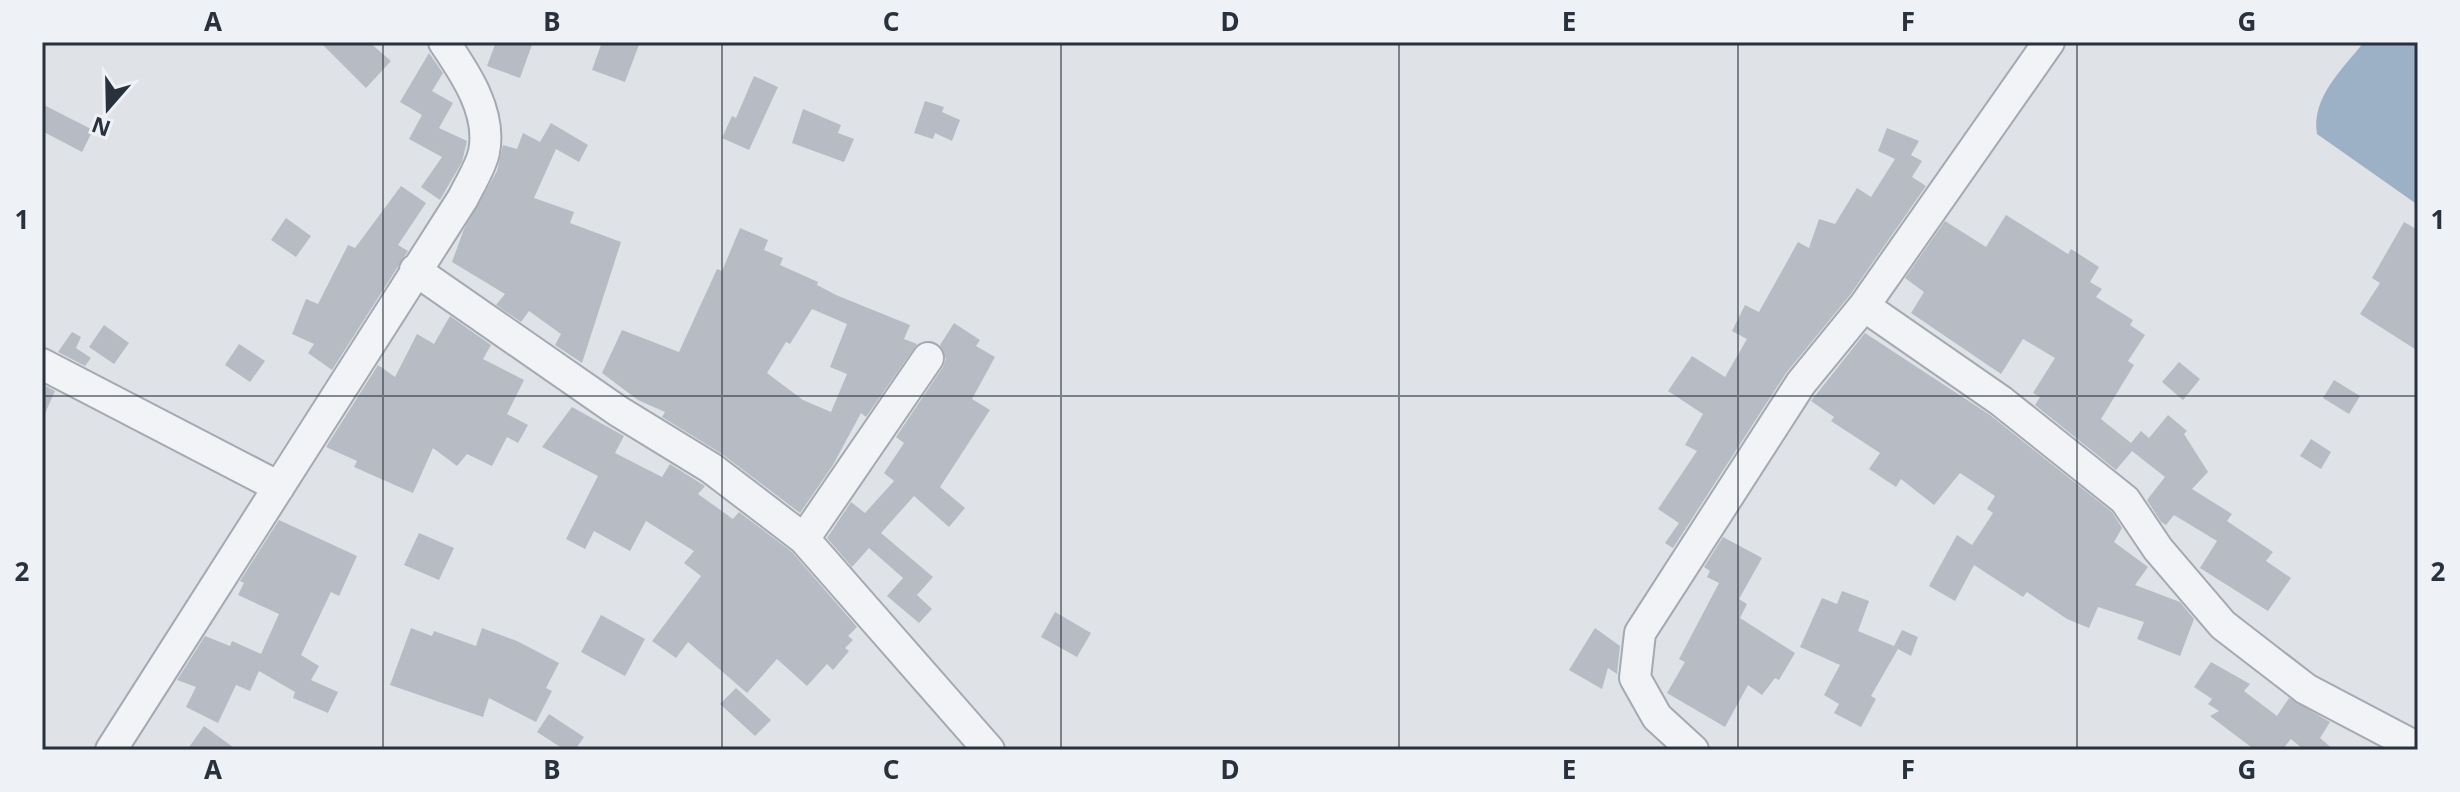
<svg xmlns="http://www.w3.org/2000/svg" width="2460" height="792" font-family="'Noto Sans',sans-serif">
  <rect width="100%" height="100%" fill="#dfe2e7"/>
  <path fill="#9cb1c5" d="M2364,42H2418V205L2317,134C2311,97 2343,69 2364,42Z"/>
  <path fill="#b7bcc4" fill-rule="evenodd" d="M320,42H369L391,61L366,88Z
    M496,42H533L520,78L487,66Z
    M602,42H640L625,82L592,70Z
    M429,53L443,73L432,91L453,103L439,128L467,141L462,162L440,200L421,187L442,157L409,139L422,115L400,102Z
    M754,76L778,87L749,150L722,138L732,116L736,118Z
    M925,101L944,107L942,112L960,120L952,141L935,133L933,139L914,133Z
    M42,104L93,130L82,152L42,131Z
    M803,109L841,125L838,133L854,139L844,162L792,143Z
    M551,123L588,145L579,162L556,149L534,198L574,212L570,223L621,242L582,363L555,345L561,334L529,311L521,322L496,305L505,294L452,262L464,229L497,171L503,145L517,149L523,133L540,142Z
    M1887,128L1919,141L1911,155L1922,161L1912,177L1926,186L1850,295L1786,373L1673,548L1665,543L1679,523L1658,509L1697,451L1685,445L1703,414L1668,391L1692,356L1725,377L1747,339L1732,331L1745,305L1759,312L1798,242L1809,248L1819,219L1835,224L1857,188L1871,197L1895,159L1878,151Z
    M401,186L426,203L398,245L408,251L332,370L308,353L314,344L292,334L306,299L318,304L348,245L355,248Z
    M2006,215L2068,254L2071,249L2099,267L2090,282L2102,289L2096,297L2133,320L2130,325L2145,335L2128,361L2134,365L2101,419L2131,443L2141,431L2149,438L2168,415L2187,431L2184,434L2208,472L2192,489L2232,514L2227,521L2273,552L2266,561L2291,578L2268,611L2200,568L2217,541L2174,515L2166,525L2161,522L2147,500L2165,477L2132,451L2116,470L2035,405L2040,397L2033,393L2055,358L2023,339L2001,374L1911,313L1924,292L1905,278L1945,221L1986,247Z
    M286,218L311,236L296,257L271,240Z
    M2404,222L2418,230V351L2360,314L2380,283L2372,278Z
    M740,228L768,240L764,250L783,258L780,265L818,282L817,285L836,295L910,325L904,339L917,344L866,417L861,413L833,465L800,513L722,454L662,417L665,412L638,400L602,373L622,330L679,352L717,269L722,271ZM812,309L847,324L830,367L847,374L831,412L803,400L767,373L786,342L790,344Z
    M450,316L491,345L483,359L524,380L507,414L528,425L518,443L507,437L492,466L467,454L457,466L433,448L413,493L354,467L357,461L326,447L378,365L395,377L417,334L434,344Z
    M954,323L980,340L976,346L995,357L972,399L990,410L940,487L965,508L949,527L914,496L881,533L933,577L917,595L932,609L919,623L887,596L903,578L869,548L852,567L827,538L851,502L865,513L894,481L884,473L904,443L896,437L943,367L946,359L940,345Z
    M104,325L129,343L114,364L89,347Z
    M72,332L81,337L76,348L91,358L85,366L58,352Z
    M1865,333L1990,415L2112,512L2122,528L2114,542L2148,567L2135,585L2180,602L2194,619L2180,656L2137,639L2144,622L2098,607L2089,628L2067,619L2027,592L2023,597L1974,565L1955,601L1929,586L1957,535L1972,545L1993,513L1987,509L1995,496L1960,473L1934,505L1901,479L1896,487L1869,469L1880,453L1831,421L1834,417L1811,401Z
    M239,344L265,361L250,382L225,365Z
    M2179,362L2200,379L2183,400L2162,382Z
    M2334,380L2360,396L2349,414L2323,398Z
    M42,384L55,391L42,420Z
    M572,407L624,436L615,453L662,477L670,464L705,486L698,494L733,519L739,512L792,552L857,627L848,636L853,640L845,648L849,651L833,670L827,664L807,686L777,659L747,693L688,642L676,658L652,641L701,576L684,563L694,551L646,521L630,551L594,531L585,549L566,539L598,476L542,447Z
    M2311,439L2331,452L2321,469L2300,456Z
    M279,520L357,556L339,596L331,592L301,655L319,666L311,680L338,692L328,713L293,698L295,692L259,671L250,691L236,685L218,723L186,707L196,687L177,680L205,636L230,646L232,641L261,654L279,614L238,595L244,583L240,581Z
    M419,533L454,548L439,580L404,565Z
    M1723,537L1762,558L1739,599L1747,604L1740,618L1795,653L1779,680L1775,678L1762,695L1748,685L1725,727L1667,693L1685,662L1679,659L1719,583L1707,577L1710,571L1704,567Z
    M1842,591L1869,601L1858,631L1894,646L1902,630L1918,637L1911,656L1898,649L1871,696L1876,699L1861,727L1834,713L1839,704L1824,695L1840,665L1800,647L1822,598L1837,604Z
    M1055,612L1091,633L1077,657L1041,637Z
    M601,615L645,639L625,676L581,652Z
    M411,628L432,636L434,631L476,646L482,628L517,641L559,663L546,688L552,691L536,722L489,698L483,717L390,685Z
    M1595,628L1620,646L1617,674L1608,668L1602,689L1569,670Z
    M2211,662L2250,684L2244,691L2277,716L2289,698L2330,722L2320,738L2334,750H2304L2291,739L2282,750H2255L2210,716L2219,711L2208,704L2212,699L2194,687Z
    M736,688L771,720L755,736L720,704Z
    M549,714L584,737L575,750H565L537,732Z
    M204,726L237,750H187Z"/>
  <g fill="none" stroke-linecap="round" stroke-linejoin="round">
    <defs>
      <path id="street" d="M2049,42L1864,306L2001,401L2125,500L2158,549L2223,625L2306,689L2418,748
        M415,270L618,411L711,468L804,539L989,750
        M42,364L279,487
        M804,539L928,358
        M111,750L463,198C470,183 481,167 484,152C492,112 465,73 444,42
        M1693,750L1657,717L1635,678L1640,633L1801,383L1864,306"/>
    </defs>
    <use href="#street" stroke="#a5a9b1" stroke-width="34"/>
    <use href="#street" stroke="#f1f3f6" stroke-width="30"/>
  </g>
  <path fill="none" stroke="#29313d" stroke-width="2" stroke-opacity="0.55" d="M383,42V750M722,42V750M1061,42V750M1399,42V750M1738,42V750M2077,42V750M42,396H2418"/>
  <rect width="2460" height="792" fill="none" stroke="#eef1f5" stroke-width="88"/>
  <g transform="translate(108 108) rotate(200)" stroke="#eef1f5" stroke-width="6" paint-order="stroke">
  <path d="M0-6L14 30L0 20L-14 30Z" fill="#29313d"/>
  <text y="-12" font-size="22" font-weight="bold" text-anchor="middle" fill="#29313d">N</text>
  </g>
  <rect x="44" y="44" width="2372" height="704" fill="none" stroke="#29313d" stroke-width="3"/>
  <g font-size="26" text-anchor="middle" font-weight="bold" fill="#29313d">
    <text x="213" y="31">A</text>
    <text x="552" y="31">B</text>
    <text x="891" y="31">C</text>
    <text x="1230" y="31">D</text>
    <text x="1569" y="31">E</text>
    <text x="1908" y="31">F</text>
    <text x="2247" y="31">G</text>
    <text x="22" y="229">1</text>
    <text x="2438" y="229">1</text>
    <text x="22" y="581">2</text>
    <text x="2438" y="581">2</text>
    <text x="213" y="779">A</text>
    <text x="552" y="779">B</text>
    <text x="891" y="779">C</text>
    <text x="1230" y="779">D</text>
    <text x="1569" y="779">E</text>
    <text x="1908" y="779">F</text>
    <text x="2247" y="779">G</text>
  </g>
</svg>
